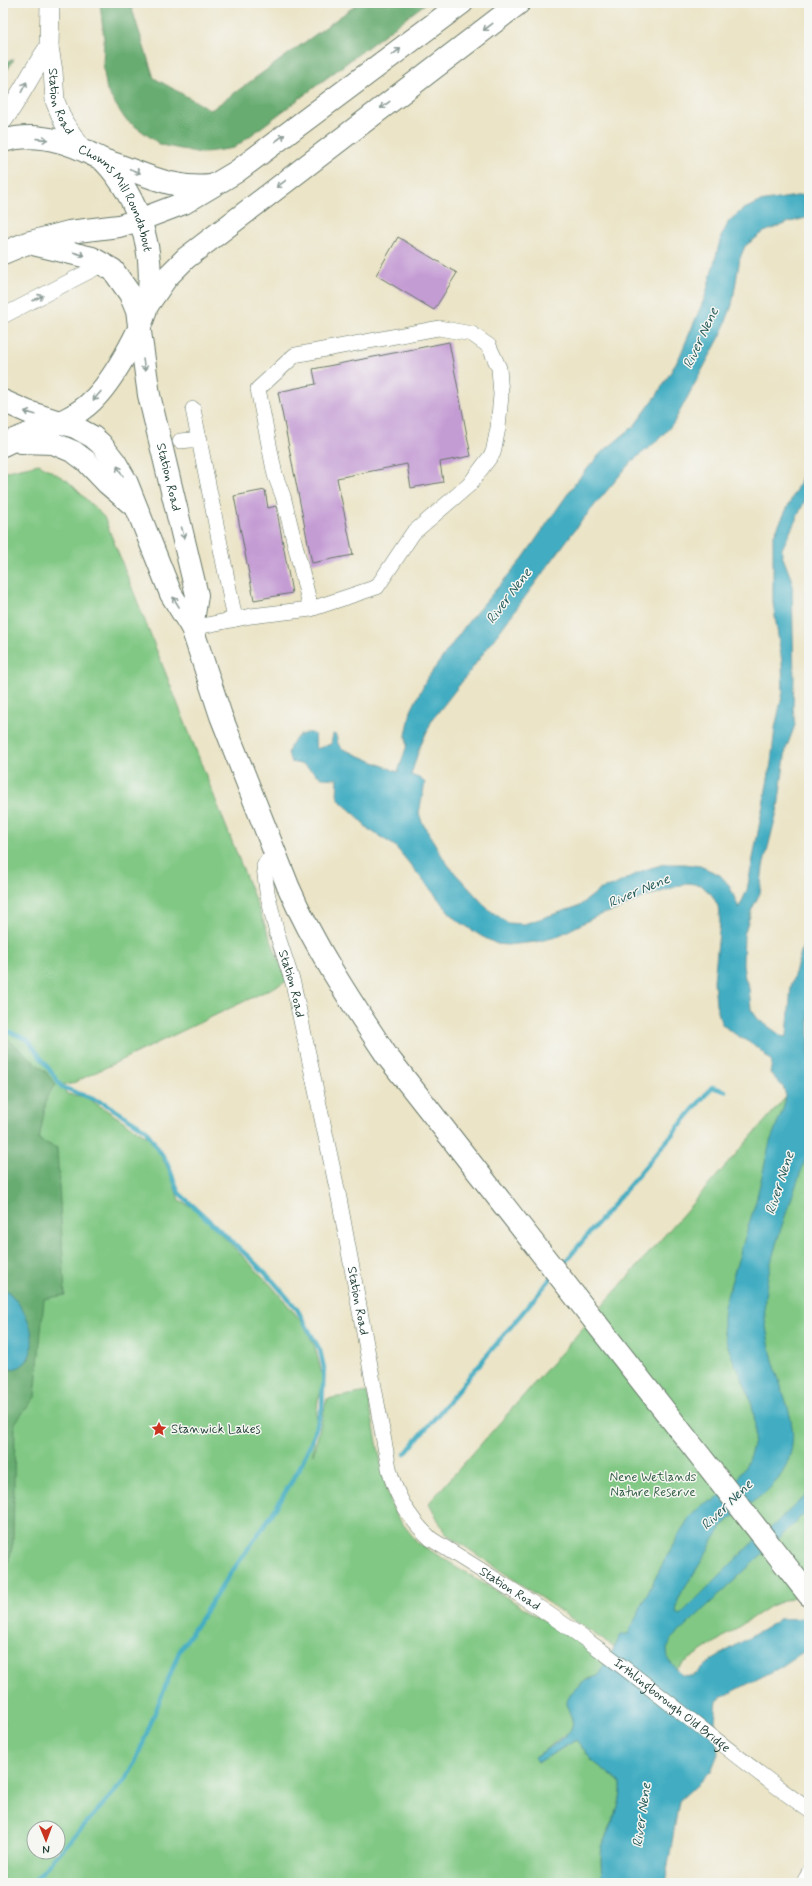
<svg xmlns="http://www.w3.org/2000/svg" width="812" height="1886" font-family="Mynerve,sans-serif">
  <rect width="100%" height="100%" fill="#f6f6f2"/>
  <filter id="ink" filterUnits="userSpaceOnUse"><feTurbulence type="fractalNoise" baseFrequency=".025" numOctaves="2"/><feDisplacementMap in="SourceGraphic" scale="8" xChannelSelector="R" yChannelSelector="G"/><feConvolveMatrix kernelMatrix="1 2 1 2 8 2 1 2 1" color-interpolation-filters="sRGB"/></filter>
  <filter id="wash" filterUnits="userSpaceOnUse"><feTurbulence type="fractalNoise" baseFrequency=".012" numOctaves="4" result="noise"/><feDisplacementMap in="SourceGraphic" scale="16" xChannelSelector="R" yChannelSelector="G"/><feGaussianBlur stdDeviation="0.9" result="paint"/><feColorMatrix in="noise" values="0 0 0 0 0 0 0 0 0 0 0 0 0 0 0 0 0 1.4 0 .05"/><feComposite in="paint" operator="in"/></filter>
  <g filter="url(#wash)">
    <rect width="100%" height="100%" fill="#ebe4c7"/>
    <path fill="#80c883" stroke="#50825c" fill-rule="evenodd" d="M39,464L68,481L104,517L287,981L71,1084L61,1085L67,1094L86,1097L148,1137L160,1154L170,1173L179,1200L197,1210L270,1284L303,1323L315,1347L324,1383L318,1400L313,1455L327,1399L367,1392L386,1488L395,1514L418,1543L607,1659L598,1676L587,1679L567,1702L573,1723L570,1731L534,1758L539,1762L576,1740L594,1762L621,1783C623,1807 608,1825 602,1848C600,1859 602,1872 602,1883H3V472ZM34,1828H58V1852H34Z
      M809,1071V1591L770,1606L684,1663L659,1683L615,1648L445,1533L429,1503Z"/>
    <path fill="#68ac71" stroke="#447452" d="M100,3H130L154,78L211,110L359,3H426L234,148L201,153L161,145L125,119L107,91L103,66L104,39Z
      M14,59L3,77V63Z
      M3,1035L45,1071L56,1085L47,1096L39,1140L57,1148L65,1295L44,1299L35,1397L15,1423L13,1543L3,1587V1369L12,1370L29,1359C34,1332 25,1305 3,1287Z"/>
    <path fill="#43adc2" stroke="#31757b" d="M809,194V217L787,223L764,232L745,246L740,258L732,305L721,335L673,424L657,441L631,462L579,524L468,674L432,720L419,749L411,775L421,779L425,783L419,813L422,822L445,861L455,873L488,909L508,923L524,924L579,906L601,889L613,886L644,870L664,864H685L700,866L720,875L729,885L739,908L747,890L771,763L775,728L783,692L782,662L773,603V537L809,463V492L782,549V555L792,581L794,680L793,707L795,725L786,749L778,808L763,867L760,893L752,909L744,935L743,965L745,978L749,988L751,1009L758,1019L783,1037L787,1036L791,986L809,925V1155L804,1163C789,1207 761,1273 765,1317C767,1337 772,1358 778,1377C786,1404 799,1429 789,1458C778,1492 750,1500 727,1522C714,1535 706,1555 696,1570C691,1579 683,1588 679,1598C677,1602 677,1608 676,1613L680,1615L750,1545L777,1522L809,1492V1510L672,1639L667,1649L668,1660L682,1675L692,1676L698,1673L711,1660L774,1623L778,1619L809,1618V1648L779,1668L730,1693L728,1695L722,1697L717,1701L715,1721L718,1754L711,1771L679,1801L665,1883H602C602,1872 600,1859 602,1848C608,1826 623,1807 621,1783L594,1762L576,1740L539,1762L534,1758C543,1751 567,1738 571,1729C576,1719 567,1713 567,1703C567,1691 588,1678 598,1676C605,1661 615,1649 621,1634H628C646,1596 665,1557 687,1521C691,1515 701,1505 707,1502C710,1501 712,1502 715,1500C739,1484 755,1456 755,1428C755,1393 731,1365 724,1333C722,1324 723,1315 724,1306L756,1201L770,1142L783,1109L786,1096L783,1087L770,1073L772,1062L757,1047L730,1031L721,1023L716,1004L714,981L720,922L718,906L712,895L701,885L687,883L640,899L619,909L597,916L556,937L536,942L507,945L497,944L481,936L454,918L395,846L368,829L356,815L342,803L337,795L338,779L322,778L304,765L291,762L288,754C289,750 290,745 293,742C296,736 311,728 315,736C316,740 315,746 316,749L331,744L333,734L336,735L338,744L343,749L398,772L407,745L406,735L411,711L426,680L468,622L523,558L576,482L600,454L634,426L657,395L679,358L705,297L721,237L729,221L742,210L759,202Z
      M3,1287C14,1296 26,1312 30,1326C36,1349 30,1372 3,1369Z"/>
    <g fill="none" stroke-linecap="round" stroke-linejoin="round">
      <path stroke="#43adc2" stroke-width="4.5" d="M3,1029L28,1040L62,1087L104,1103L145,1129L167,1162L179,1193L250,1258L273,1281L297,1309L320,1350L324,1368L322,1408L313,1438L298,1471L272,1514L220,1589L179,1652L134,1765L126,1779L32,1883
        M560,1268L712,1087L725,1091
        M405,1454L552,1277"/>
    </g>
    <g id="blocks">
      <path fill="#c49cd4" d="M398,237L457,273L434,310L376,275Z
        M449,342L471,456L440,462L443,482L411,488L407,464L337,478L353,555L312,563L278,392L316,384L313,369Z
        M265,490L268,508L276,506L292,593L254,600L234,496Z"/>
    </g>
  </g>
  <g filter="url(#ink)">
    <use href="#blocks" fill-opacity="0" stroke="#667767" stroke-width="1"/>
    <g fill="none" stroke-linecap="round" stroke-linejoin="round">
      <defs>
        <g id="minor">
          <path d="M3,316L103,264"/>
          <path d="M193,409L235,619"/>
          <path d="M180,441L200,439"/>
          <path d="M192,628L251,616L311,609L377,587L413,533L469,485L493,453L498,428L501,395L499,368L489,346L472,334L439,328L295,355L258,389L275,475L283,496L311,609"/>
          <path id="s1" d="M276,857L267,861L264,866L267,892L277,934L293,983L339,1198L389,1468C396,1497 409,1519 431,1539C489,1575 547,1611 603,1652C672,1703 738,1760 809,1810"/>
          <path d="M803,1883L809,1872"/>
        </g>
        <g id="major">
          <path id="s2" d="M50,3L49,47L53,71L55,101L64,123L83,150"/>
          <path d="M3,120C20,97 32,71 49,47"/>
        </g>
        <g id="highway">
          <path id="s3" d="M3,141C33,132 64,140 91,154C95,156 101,158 104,161C139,198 157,254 147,304C143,329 111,383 92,401C68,425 32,430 3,445"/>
          <path d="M103,160C142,172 169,190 211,186"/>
          <path id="s4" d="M33,244L92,258L113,270L130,294L137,311L149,395L197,595L192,628"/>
          <path d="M3,253L27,243L69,232L119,226L139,220L184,203L236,172L462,3"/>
          <path d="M147,306L167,277L186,258L519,3"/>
          <path d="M3,401L28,412L75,427L93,437L101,444L115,462L126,481L171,594L192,628L221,716L288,886C314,946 351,1002 387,1056L809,1595"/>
          <path d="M21,442L53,443L74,452L86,461L107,483L134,506"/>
        </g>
      </defs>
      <use href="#minor" stroke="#667767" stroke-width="16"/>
      <use href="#major" stroke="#667767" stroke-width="20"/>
      <use href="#highway" stroke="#667767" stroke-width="24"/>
      <use href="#minor" stroke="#fff" stroke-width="15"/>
      <use href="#major" stroke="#fff" stroke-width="19"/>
      <use href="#highway" stroke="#fff" stroke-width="22"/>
    </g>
    <defs><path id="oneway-shaft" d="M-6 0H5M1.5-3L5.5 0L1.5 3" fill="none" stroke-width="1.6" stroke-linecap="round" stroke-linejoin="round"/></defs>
    <g stroke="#8f9e9a">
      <use href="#oneway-shaft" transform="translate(488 27) rotate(143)"/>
      <use href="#oneway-shaft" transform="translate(396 52) rotate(-37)"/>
      <use href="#oneway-shaft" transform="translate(24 87) rotate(-63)"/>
      <use href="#oneway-shaft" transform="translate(385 105) rotate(143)"/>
      <use href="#oneway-shaft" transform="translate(280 138) rotate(-37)"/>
      <use href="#oneway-shaft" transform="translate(42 139) rotate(4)"/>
      <use href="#oneway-shaft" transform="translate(135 171) rotate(22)"/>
      <use href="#oneway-shaft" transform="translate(281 184) rotate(143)"/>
      <use href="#oneway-shaft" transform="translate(79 254) rotate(16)"/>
      <use href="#oneway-shaft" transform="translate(38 298) rotate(-27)"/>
      <use href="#oneway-shaft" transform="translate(144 365) rotate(81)"/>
      <use href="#oneway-shaft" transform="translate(97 396) rotate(131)"/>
      <use href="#oneway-shaft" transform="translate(30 413) rotate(-164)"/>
      <use href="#oneway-shaft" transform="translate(120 471) rotate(-119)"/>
      <use href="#oneway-shaft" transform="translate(183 533) rotate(76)"/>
      <use href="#oneway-shaft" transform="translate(176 602) rotate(-122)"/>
    </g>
  </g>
  <defs>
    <symbol id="sight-bare" viewBox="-9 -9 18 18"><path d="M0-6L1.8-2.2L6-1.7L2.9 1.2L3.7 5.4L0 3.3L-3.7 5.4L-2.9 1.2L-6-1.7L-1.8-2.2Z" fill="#c8321e" stroke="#f6f6f2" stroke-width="2.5" paint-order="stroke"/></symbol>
  </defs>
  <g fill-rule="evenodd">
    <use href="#sight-bare" x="148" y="1418" width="22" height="22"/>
  </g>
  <g text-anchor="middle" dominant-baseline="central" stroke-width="3" stroke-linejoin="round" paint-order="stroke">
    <g font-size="13" fill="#1f3d34" stroke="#f6f6f2">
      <text stroke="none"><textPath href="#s2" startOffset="100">Station Road</textPath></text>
      <text stroke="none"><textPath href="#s3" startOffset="143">Chowns Mill Roundabout</textPath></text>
      <text stroke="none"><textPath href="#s4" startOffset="302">Station Road</textPath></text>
      <text stroke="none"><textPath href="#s1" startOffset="137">Station Road</textPath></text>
      <text stroke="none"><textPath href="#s1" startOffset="461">Station Road</textPath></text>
      <text stroke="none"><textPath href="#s1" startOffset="808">Station Road</textPath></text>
      <text stroke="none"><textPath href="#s1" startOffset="1008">Irthlingborough Old Bridge</textPath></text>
    </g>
    <g font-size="13" fill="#1f3d34" stroke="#f6f6f2" text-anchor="start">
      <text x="171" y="1429">Stanwick Lakes</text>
    </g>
    <g font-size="13" fill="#376048" stroke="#f6f6f2">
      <text x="653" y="1477">Nene Wetlands<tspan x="653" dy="15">Nature Reserve</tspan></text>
    </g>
    <g font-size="14" font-style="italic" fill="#2a5f5f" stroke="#f6f6f2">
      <text transform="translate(701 338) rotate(-65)">River Nene</text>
      <text transform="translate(509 596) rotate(-53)">River Nene</text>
      <text transform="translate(639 891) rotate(-23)">River Nene</text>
      <text transform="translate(780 1183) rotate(-72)">River Nene</text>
      <text transform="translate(727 1505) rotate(-44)">River Nene</text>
      <text transform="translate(642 1815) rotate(-82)">River Nene</text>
    </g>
  </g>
  <rect width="812" height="1886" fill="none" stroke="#f6f6f2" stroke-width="16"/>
  <g transform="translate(46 1840) rotate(179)"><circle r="19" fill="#f6f6f2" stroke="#a0aca6"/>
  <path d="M0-3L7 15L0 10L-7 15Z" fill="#c8321e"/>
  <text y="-6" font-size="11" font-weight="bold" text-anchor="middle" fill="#1f3d34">N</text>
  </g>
</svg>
